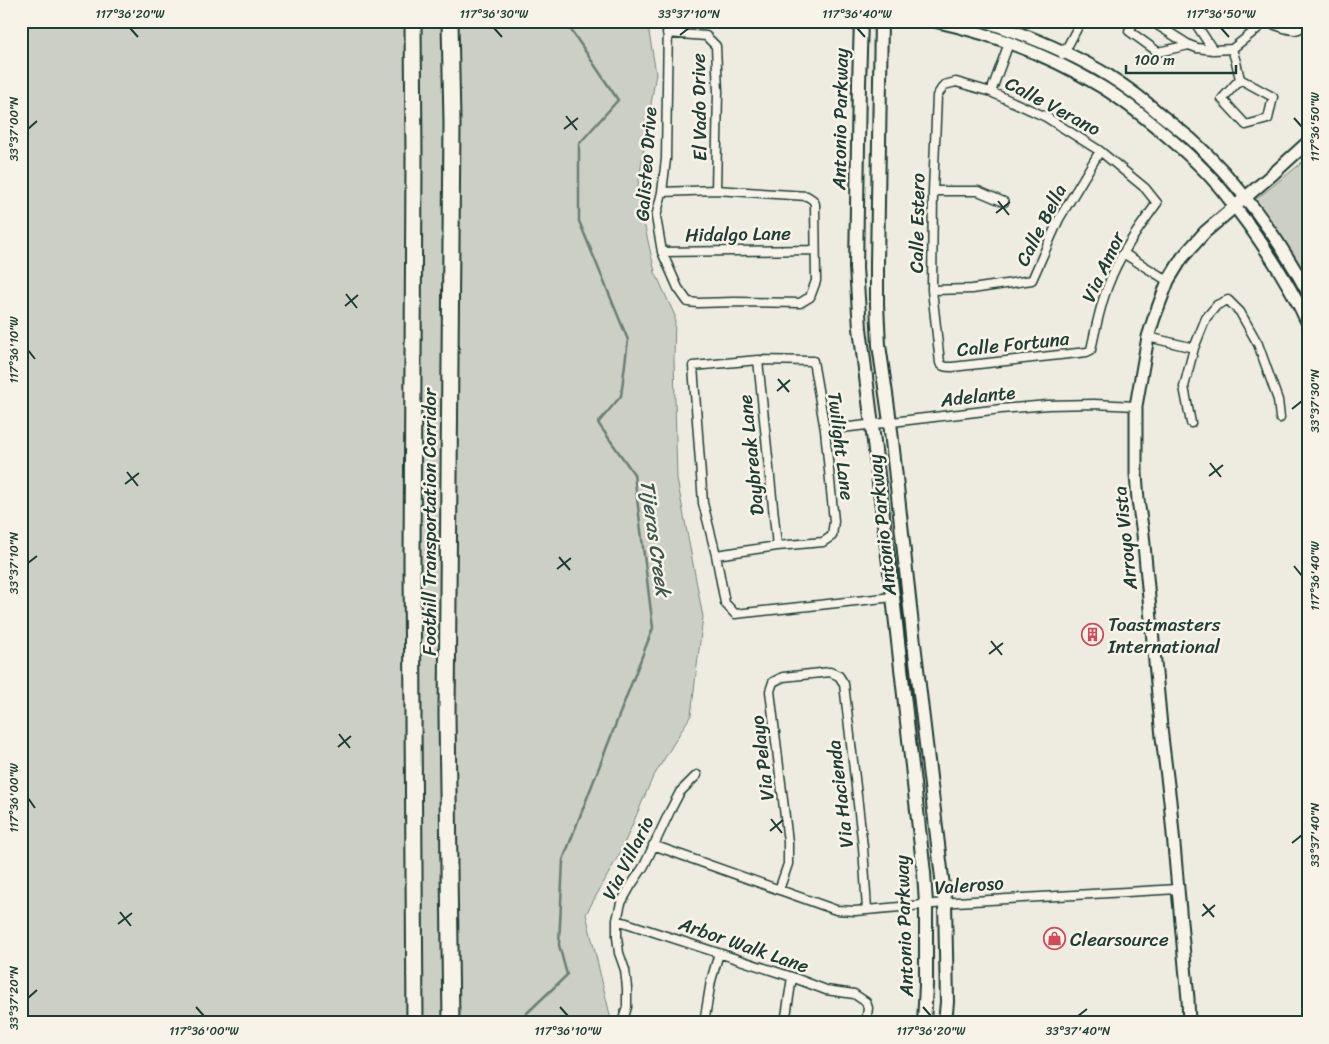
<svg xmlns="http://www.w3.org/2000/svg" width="1329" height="1044" font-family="Sriracha,sans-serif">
  <rect width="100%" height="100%" fill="#eeece1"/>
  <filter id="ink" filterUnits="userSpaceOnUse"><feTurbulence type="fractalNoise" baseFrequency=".02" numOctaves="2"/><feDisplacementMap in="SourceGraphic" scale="10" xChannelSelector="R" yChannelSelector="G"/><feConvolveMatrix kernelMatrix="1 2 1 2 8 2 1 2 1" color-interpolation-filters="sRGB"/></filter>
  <g filter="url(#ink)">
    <path fill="#cccfc4" stroke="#76867c" d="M21,21H647L656,73L637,192L655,272L675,316L674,359L677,479L703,617L691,715L652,779L621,851L586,914L610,1015L609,1023H21Z
      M1308,156V280C1293,251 1276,226 1255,200L1299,165Z"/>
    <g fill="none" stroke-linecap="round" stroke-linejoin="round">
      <path stroke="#6c7e74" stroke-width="2.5" d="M525,1023L526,1014L567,975L559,945L563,860L653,628L634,474L598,423L621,396L628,340L579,221V144L618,100L565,21"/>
      <defs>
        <path id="street" d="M1135,21L1129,31L1158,52L1189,45
          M1154,21L1159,26L1189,45L1197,48L1213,50L1232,49L1267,21
          M1194,21L1213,50
          M1266,21C1272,24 1294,33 1299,29C1301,27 1302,24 1303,21
          M667,33L706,36L716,46L718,92L716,190
          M1232,49L1236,62L1240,79
          M1063,55L1081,21
          M1240,79L1273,97L1268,119L1246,125L1222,99Z
          M956,82L991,92L1046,117L1100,151L1145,188L1157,203C1139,228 1120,254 1109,283C1100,305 1096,327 1091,350L1087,352L952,367C946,367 943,367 940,363L932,290L933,191L937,96L944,85Z
          M991,92L1009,43
          M933,191H978L1004,202
          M662,192L716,190L807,196L813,200L815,204L816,281L810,297L800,303L734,302L698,303L688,302L678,288L662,252L656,217L662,192L666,159L668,21
          M662,252L815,250
          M1123,253L1168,281
          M932,290L972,289L1032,280L1059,219L1100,151
          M1148,337L1194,348
          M758,360L777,546
          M1191,423L1184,387L1194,348L1206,318L1217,305L1228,300L1240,312L1258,344L1278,400L1280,418
          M825,430L1001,409L1048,405L1094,404L1136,406
          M716,555L777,546L823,542L832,536L834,521L825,430L813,361L758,360L693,366L703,503L716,555L725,603L735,614L893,597
          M653,845L836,910L855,911L956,902L1178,889
          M779,890L788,864V842L770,691L773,682L783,677L830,672L839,676L844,684L863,847L867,910
          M617,920L792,977L826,990L854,994L866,1002L868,1008L866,1023
          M622,1023L627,1007V988L625,970L619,953L617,937V920L621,903L630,887L644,866L670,811L680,792L697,775
          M704,1023L711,981L719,953
          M785,1023L792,977"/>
        <path id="secondary" d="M934,21C993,34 1051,56 1102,87C1123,100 1142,115 1160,130C1179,146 1199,163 1215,182C1227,195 1237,210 1248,224C1271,256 1292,288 1308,324
          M984,21C1027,35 1071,53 1109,76C1128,88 1145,101 1161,115C1171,123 1181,131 1191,139C1236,179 1280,240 1308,293
          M1189,1023L1188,999L1170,801L1162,737L1143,534L1138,500L1136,474V406L1148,337L1154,318L1168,281L1182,258L1205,232L1274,173L1308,142"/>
        <path id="primary" d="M861,21L859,83L856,268L860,328L893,597L924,873L926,904V985L924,1023
          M881,21L877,264V305L879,345L890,422L913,635L945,903L947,1002L945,1023"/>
        <path id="highway" d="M413,21L414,159L412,563L415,1023
          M450,21L452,123L447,714L451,1023"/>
      </defs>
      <use href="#street" stroke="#1f3d34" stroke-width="11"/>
      <use href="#secondary" stroke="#1f3d34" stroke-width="15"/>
      <use href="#primary" stroke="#1f3d34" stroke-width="16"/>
      <use href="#highway" stroke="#1f3d34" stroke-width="19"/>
      <use href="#street" stroke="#f7f3e8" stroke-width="8"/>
      <use href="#secondary" stroke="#f7f3e8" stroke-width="11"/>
      <use href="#primary" stroke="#f7f3e8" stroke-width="12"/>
      <use href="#highway" stroke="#f7f3e8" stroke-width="15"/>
    </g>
  </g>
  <path fill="none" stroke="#1f3d34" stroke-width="2" d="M130,28L138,37M494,28L502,37M857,28L865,37M1221,28L1229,37M680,35L689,28M566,116L577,130M1294,118L1302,127M28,129L37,121M564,129L578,118M998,201L1009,215M996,213L1010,202M346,294L357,308M345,306L358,295M28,350L35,359M778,379L789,392M777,391L790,380M1292,409L1302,401M1210,463L1221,477M127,472L138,486M1209,476L1223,465M125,484L139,473M559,557L570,570M28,563L37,556M1294,566L1302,576M557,569L571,558M991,641L1002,655M989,654L1003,643M339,734L350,748M338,747L351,736M28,798L35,808M771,819L782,833M770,831L783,820M1292,843L1302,835M1203,904L1214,917M120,912L131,926M1202,916L1215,905M118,924L132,913M28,998L37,990M196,1007L204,1016M560,1007L568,1016M923,1007L931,1016M1078,1016L1087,1009"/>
  <defs>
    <symbol id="building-ring" viewBox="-11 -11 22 22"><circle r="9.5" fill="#f7f3e8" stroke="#d1495b" stroke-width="1.5"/><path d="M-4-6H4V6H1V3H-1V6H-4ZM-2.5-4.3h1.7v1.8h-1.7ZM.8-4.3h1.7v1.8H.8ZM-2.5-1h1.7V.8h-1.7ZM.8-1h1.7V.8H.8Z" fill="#d1495b"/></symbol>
    <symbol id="shop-ring" viewBox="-11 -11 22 22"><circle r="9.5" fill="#f7f3e8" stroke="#d1495b" stroke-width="1.5"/><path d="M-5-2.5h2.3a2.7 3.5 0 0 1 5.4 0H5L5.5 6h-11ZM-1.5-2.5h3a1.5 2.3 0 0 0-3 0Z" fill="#d1495b"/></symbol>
  </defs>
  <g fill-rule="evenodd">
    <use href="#building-ring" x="1080" y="622" width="25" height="25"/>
    <use href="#shop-ring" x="1042" y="926" width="25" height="25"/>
  </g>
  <g text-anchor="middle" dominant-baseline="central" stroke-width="5" stroke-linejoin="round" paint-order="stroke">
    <g font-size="19" fill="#1f3d34" stroke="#f7f3e8">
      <text transform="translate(1053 106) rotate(28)">Calle Verano</text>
      <text transform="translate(699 107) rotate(-91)">El Vado Drive</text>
      <text transform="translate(840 119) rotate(-89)">Antonio Parkway</text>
      <text transform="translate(646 164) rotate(-86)">Galisteo Drive</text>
      <text transform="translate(917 223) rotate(-89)">Calle Estero</text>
      <text transform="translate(1041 225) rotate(-63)">Calle Bella</text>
      <text transform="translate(738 234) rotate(-1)">Hidalgo Lane</text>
      <text transform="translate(1103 267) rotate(-65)">Via Amor</text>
      <text transform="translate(1013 344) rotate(-6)">Calle Fortuna</text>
      <text transform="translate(978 396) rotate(-6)">Adelante</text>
      <text transform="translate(841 446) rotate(83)">Twilight Lane</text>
      <text transform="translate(751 455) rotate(-96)">Daybreak Lane</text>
      <text transform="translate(429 522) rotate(-90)">Foothill Transportation Corridor</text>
      <text transform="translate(882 525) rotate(-96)">Antonio Parkway</text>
      <text transform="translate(1125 538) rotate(-96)">Arroyo Vista</text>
      <text transform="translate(762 758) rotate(-97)">Via Pelayo</text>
      <text transform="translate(840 794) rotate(-97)">Via Hacienda</text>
      <text transform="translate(628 858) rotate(-63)">Via Villario</text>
      <text transform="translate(969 885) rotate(-4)">Valeroso</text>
      <text transform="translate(904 926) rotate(-92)">Antonio Parkway</text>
      <text transform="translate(744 945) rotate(19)">Arbor Walk Lane</text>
    </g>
    <g font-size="19" fill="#1f3d34" stroke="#f7f3e8" text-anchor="start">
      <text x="1108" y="624">Toastmasters<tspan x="1108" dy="22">International</tspan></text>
      <text x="1070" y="939">Clearsource</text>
    </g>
    <g font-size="20" font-style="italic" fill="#3f584f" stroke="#f7f3e8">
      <text transform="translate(655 538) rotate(82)">Tijeras Creek</text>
    </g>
  </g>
  <rect width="1329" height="1044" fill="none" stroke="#f7f3e8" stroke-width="55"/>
  <path d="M1126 65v8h110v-8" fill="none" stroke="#1f3d34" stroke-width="2.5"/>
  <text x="1134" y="65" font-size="15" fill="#1f3d34" stroke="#f7f3e8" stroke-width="4" paint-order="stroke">100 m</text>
  <rect x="28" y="28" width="1274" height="988" fill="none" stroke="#1f3d34" stroke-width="2"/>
  <g font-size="12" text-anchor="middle" fill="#1f3d34">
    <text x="130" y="18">117°36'20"W</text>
    <text x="494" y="18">117°36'30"W</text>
    <text x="689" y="18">33°37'10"N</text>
    <text x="857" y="18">117°36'40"W</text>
    <text x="1221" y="18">117°36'50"W</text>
    <text transform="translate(1315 127) rotate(-90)" y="4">117°36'50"W</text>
    <text transform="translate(14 129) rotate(-90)" y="4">33°37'00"N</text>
    <text transform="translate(14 350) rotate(-90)" y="4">117°36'10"W</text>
    <text transform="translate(1315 401) rotate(-90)" y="4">33°37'30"N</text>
    <text transform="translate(14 563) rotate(-90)" y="4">33°37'10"N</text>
    <text transform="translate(1315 576) rotate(-90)" y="4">117°36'40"W</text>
    <text transform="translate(14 798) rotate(-90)" y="4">117°36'00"W</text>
    <text transform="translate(1315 835) rotate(-90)" y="4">33°37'40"N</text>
    <text transform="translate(14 998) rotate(-90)" y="4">33°37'20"N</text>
    <text x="204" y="1035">117°36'00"W</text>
    <text x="568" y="1035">117°36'10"W</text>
    <text x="931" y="1035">117°36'20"W</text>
    <text x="1078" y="1035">33°37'40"N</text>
  </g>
</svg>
